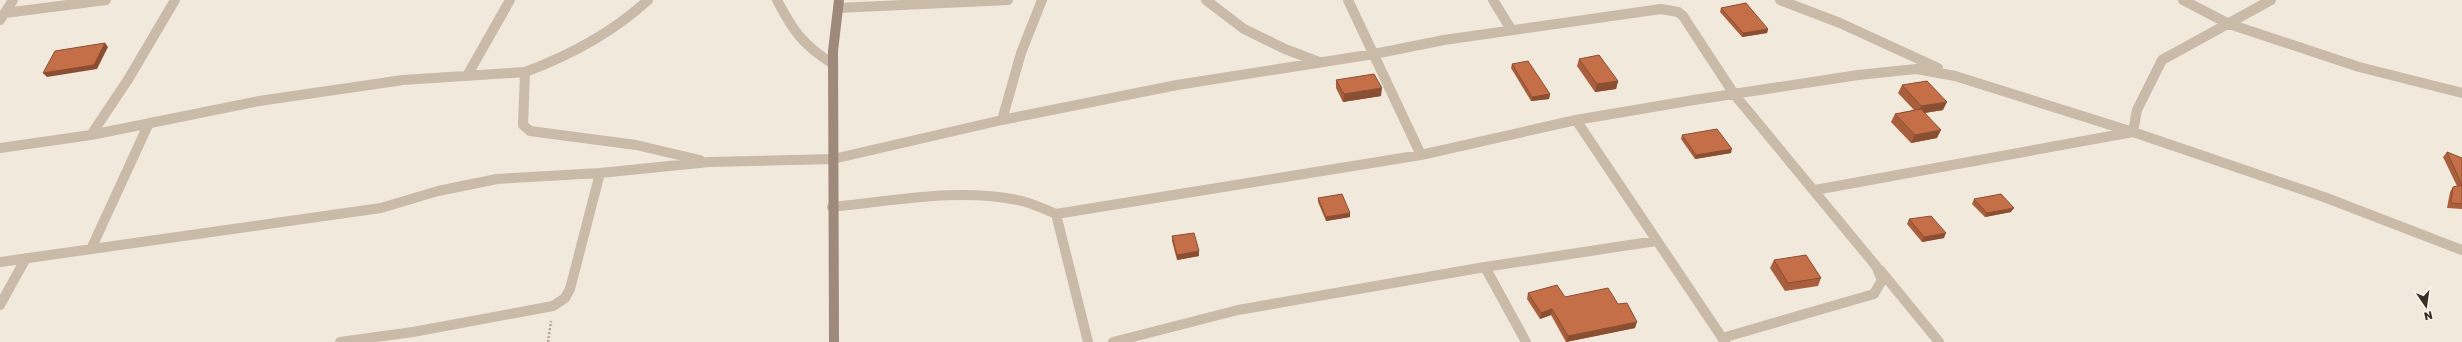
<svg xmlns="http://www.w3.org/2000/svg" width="2462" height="342" font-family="'Golos Text',sans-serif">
  <rect width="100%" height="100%" fill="#f2e9dd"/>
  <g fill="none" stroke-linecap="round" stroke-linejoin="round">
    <path stroke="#b6a493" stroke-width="2.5" stroke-dasharray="2 2" stroke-linecap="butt" d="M548,342L551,321"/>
    <path stroke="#cabaa8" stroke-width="10" d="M777,0C793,31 803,45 833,64
      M1206,0L1244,29L1285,49L1319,62
      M1348,0L1421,155
      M1493,0L1511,29
      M1780,0L1840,23L1938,68
      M2183,0L2229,24L2359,67L2462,93
      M838,8L1008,0
      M5,13L106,0
      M0,20L13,0
      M525,72C571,55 612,33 648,0
      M468,74L510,0
      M1002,120L1021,53L1042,0
      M1576,120L1725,342
      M91,135L129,78L175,0
      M0,148L91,135L259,101L403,80L525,72L523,125L530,131L636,145L700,160
      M1815,190L2133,132L2137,110L2162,60L2271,0
      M832,207C894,201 960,187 1022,201C1033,204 1045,209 1056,214L1421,155L1576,120L1694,100L1858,75L1916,69L1955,76L2133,132L2324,197L2462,250
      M1056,214L1088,342
      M91,249L149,123
      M0,262L381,208L438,191L497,179L600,173L709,162L833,159L1002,120L1177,85L1374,54L1444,40L1661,9L1678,12L1683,16L1734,94L1876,266L1882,280L1874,294L1722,338
      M1485,267L1526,342
      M1880,270L1939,342
      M0,305L26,258
      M340,342L413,332L553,306L565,298L570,289L600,173
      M1113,342L1238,310L1485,267L1656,241"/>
    <path stroke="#9e897a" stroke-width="10" d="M834,342L833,51L839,0"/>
  </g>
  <path fill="#a95f3e" d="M1721,8L1768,29L1767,33L1742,37L1720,12Z
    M1579,59L1618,81L1616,89L1595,92L1577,66Z
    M1512,64L1550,94L1549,99L1531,101L1511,68Z
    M1336,80L1381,96L1343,102L1336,88Z
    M1902,85L1943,110L1924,113L1937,138L1911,143L1891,122L1895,114L1914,110L1898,93Z
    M1682,135L1731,153L1695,159L1681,139Z
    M2447,152L2462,158V209L2447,208L2450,192L2453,187L2457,186L2443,157Z
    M1318,198L1350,217L1326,221L1318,202Z
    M1974,199L2011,212L1985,217L1972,204Z
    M1909,219L1944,238L1922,242L1907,224Z
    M1172,236L1199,256L1177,260L1172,241Z
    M1774,260L1821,278L1818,286L1785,291L1770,268Z
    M1528,293L1618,304L1635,328L1566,342L1551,315L1540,319L1527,299Z"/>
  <path fill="#8a4e32" d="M1768,29L1767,33L1742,37L1743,33Z
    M105,43L108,47L97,69L47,77L43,73Z
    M1618,81L1616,89L1595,92L1597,84Z
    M1382,88L1381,96L1343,102L1344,94Z
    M1550,94L1549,99L1531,101L1532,97Z
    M1947,102L1943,110L1918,114L1921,106Z
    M1941,130L1937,138L1911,143L1915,135Z
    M1732,149L1731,153L1695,159L1696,155Z
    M2014,208L2011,212L1985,217L1987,213Z
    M1350,213V217L1326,221V217Z
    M1946,233L1944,238L1922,242L1924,237Z
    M1199,251V256L1177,260V255Z
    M1552,309L1551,315L1540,319L1541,313Z
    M1637,322L1635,328L1566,342L1568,336Z"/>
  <path fill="#c56f48" stroke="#8a4e32" d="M1746,3L1768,29L1743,33L1721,8Z
    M105,43L94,65L43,73L55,51Z
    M1599,55L1618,81L1597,84L1579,59Z
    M1528,61L1550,94L1532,97L1512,64Z
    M1374,74L1382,88L1344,94L1336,80Z
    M1927,81L1947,102L1921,106L1902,85Z
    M1921,109L1941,130L1915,135L1895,114Z
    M1717,129L1732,149L1696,155L1682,135Z
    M2447,152L2462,158V204L2451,203L2453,187L2462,185Z
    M1342,194L1350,213L1326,217L1318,198Z
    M2001,194L2014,208L1987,213L1974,199Z
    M1931,216L1946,233L1924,237L1909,219Z
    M1194,233L1199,251L1177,255L1172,236Z
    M1806,255L1821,278L1788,283L1774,260Z
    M1557,285L1565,297L1608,288L1618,304L1627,303L1637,322L1568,336L1552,309L1541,313L1528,293Z"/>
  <g transform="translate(2426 306) rotate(167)" stroke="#faf3e9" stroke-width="3" paint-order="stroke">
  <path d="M0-3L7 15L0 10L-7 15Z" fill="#372e28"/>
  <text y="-6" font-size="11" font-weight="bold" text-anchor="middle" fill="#372e28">N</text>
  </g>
</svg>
